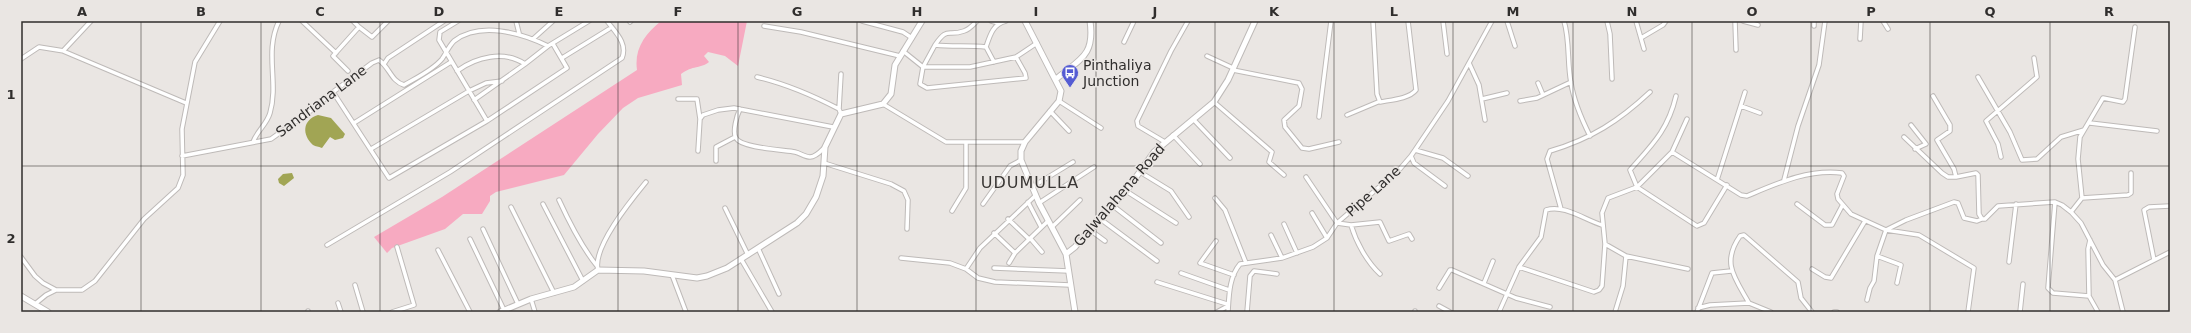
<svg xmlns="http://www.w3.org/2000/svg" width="2191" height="333" font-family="'DejaVu Sans',sans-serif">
  <rect width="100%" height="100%" fill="#eae6e3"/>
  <path fill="#f7aac1" d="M661,21H747L738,66L725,56L708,52L704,56L709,62C700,69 693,65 681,74L682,85L638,98L623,108L598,134L564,175L496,192L490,196V201L482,214H463L445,229L392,248L387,253L374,237L442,197L637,70C634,49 645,34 661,21Z"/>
  <path fill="#a1a554" d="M318,115L331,118L345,134L343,138L335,140L330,137L322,148C318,146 316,147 313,145C302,135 302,120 318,115Z
    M292,173L294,178L284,186L279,183L278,179L283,174Z"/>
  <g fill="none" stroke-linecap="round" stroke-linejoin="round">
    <defs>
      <path id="street" d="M91,21L63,51L186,103
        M302,21L336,53
        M353,21L359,27
        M458,21L440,32L439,40L487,121
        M516,21L519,33
        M862,21L903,32L912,38
        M991,21L999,23
        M1373,21L1377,94L1380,102C1390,100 1409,99 1416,90L1408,21
        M1443,21L1447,54
        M1507,21L1515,46
        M1564,21C1570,41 1567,63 1571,83C1574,102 1581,118 1590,136
        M1607,21L1610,34L1612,79
        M1636,21L1644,49
        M1735,21L1736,50
        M1743,21L1758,25
        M1883,21L1888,29
        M630,22L631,21
        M764,26L801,32L900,56
        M1814,26V21
        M1641,38L1663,25L1666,21
        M533,39L553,21
        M1860,39L1861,21
        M1124,42L1134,21
        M935,45C948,26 947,37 964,31C970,29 973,25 977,21
        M986,47C990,35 993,24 1006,21
        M903,51L923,67H970L1016,57L1037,43
        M1207,56L1233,68
        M562,58L609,29
        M21,59L39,47L64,51
        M994,62L986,47C969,45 952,47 935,45L923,67L920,84L927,88L1026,78L1025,73L1016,57
        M1469,63L1479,85L1485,120
        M384,64L388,58L444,21
        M1233,70L1299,83L1302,89L1299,106L1284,120L1285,127L1302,148L1309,149L1339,142
        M348,71L333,56L359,27L372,37L388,21
        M457,71C476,57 504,50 525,64
        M757,77C787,84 812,95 839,109L841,114
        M1978,77L2010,132L2022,160L2037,159L2061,137L2084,130
        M1538,83L1543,95
        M333,92L389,178L487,121L567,68L553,44
        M1676,96C1668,130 1652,145 1630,170L1637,187L1697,226L1704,223L1727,185
        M1933,96L1950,125V131L1937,140L1954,169L1956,177
        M678,99H697L700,119
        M1482,99L1507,93
        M474,100L525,64L548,46
        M1059,101L1101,128
        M1520,101L1537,98L1571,82
        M1214,102L1272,152L1269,162L1284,175
        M883,104L946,142H1025
        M1741,106L1760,113
        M740,109C737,115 732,132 736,138C741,148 784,150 795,152C800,153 805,157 810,157C816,157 821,151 825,147
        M839,109L841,74
        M1050,111L1069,131
        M1347,115L1378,102
        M1319,117L1331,21
        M1194,120L1230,158
        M354,123L451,62
        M2090,123L2157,131
        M1911,125L1926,144L1915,149
        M1173,135L1200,164
        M1904,137L1942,173L1948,177H1956L1976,173L1978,175L1979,214L1982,219H1985L1998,206L2055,202L2062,205L2071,212L2081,223L2103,265L2115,280L2170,252
        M253,142C257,131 267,124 270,113C279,82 264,52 279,21
        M1165,142L1138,126L1137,121L1171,51L1188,21
        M371,149L469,91L486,83L502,81
        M1415,150L1443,158L1468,176
        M698,151L700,119L703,115L718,110L734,108L833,127
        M1672,152L1687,119
        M182,156L271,139L316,107L333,92L372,63L379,60C390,68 391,81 404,85C416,78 433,70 442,59C446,53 449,46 454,41C480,21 522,33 548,46L589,21
        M1411,156L1414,163L1445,186
        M2001,157L1998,144L1986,121L2037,77L2034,58
        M716,161V147L735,137
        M824,163L891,184L904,191L908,200L907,229
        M1140,172L1171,191L1189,217
        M1306,177L1337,223L1351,225
        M1717,180L1741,195L1747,196C1778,183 1808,169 1842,173L1844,176L1837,194L1838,199L1851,214L1886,230L1919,235L1974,268L1968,312
        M1784,180L1798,126L1819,65L1825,21
        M1032,187L1073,162
        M1126,191L1176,223
        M1215,198L1225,210L1246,263
        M2082,198L2128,195L2131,193V173
        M559,200C570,224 581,246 597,266
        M1028,202L1041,227
        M2055,202L2048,288L2053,293L2089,296
        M1039,203L1094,167
        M543,204L583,281
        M983,204L1010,166L1021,160
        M1797,204L1825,225H1832L1842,206
        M1112,205L1161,243
        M511,207L554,293
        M725,208L748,255
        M1561,209L1547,159L1550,151C1591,139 1619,121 1650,92
        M952,211L966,188V143
        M2071,212L2082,198L2078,159L2080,137L2103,98L2123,102L2125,99L2135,27
        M1312,213L1327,238
        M1099,218L1157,261
        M1008,219L1029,239
        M1284,224L1297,253
        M1052,227L1080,200
        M483,229L518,304
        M1090,230L1105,241
        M994,233L1015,253L1048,221
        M1271,235L1282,258
        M1030,238L1042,252
        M470,239L504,310
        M2090,240L2088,249L2089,296L2098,312
        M1216,241L1200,263L1234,275
        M327,245L450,172L622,58C628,43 615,32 607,21
        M758,248L779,294
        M438,250L470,312
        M1626,256L1688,269
        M1877,256L1901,265L1897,283
        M21,257L35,276L43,283L56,290H82L95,281L144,219L178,188L183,175L182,129L195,62L220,21
        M901,258L950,263L966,269L978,278L995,282L1070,285
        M741,259L772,312
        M2154,260L2144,210L2149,207L2170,206
        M2009,262L2016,204
        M1009,263L1015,253
        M1519,267L1594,292L1599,290L1602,286L1605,244
        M994,268L1069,271
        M966,269L980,248L1036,195
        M1812,269L1825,277L1831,278L1865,221
        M598,270C592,247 632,199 646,182
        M1181,273L1229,290
        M1380,274C1367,262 1356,242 1351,225L1380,222L1389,241L1409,234L1412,239
        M672,275L686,312
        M2115,280L2123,312
        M1157,282L1227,304L1228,306L1217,312
        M1484,283L1493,261
        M355,285L363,312
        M1439,288L1450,270H1452L1516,298L1550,307
        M531,299L535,312
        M1867,300L1870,288L1874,281L1877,256L1886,230L1906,220L1954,202L1958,203L1964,218L1977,221L1982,219
        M338,303L341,312
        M1749,303C1735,278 1721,263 1740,236L1744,235L1798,282L1801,298L1812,312
        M35,304L46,295L56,290
        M1439,306L1450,312
        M1698,308L1710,305L1749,303L1771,312
        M308,311V312
        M392,312L414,305L397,247
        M1228,312C1229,296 1229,277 1240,264L1282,258L1313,247L1327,238L1337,223L1399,170L1411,156L1448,101L1492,21
        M1247,312L1250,276L1254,271L1277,274
        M1415,312V311
        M1499,312L1519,267L1541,237L1546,210C1564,204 1585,220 1602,225
        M1615,312L1623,286L1626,256L1605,244L1602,213L1608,198L1637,187L1672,152L1717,180L1745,92
        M1697,312L1712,273L1731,271
        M1834,312H1837
        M2020,312L2023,284"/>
      <path id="secondary" d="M1025,21L1061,91L1059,101L1025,142L1021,151V160L1039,203L1066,254L1075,312
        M1056,79C1080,59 1095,56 1090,21
        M1066,254L1075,247L1099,218L1126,191L1154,152L1214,102L1228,80L1255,21
        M21,296L48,312
        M500,312L531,299L574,287L598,270L644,271L697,278L707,276L727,268L797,223L806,214L816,197L823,176L825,147L841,114L883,104L891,94L895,65L922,21"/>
    </defs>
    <use href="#street" stroke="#bebab8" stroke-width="5.5"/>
    <use href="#secondary" stroke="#bebab8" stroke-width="7"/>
    <use href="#street" stroke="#fff" stroke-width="3.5"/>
    <use href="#secondary" stroke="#fff" stroke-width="5"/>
  </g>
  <path fill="none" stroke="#302e2d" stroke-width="1" stroke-opacity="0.55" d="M141,21V312M261,21V312M380,21V312M499,21V312M618,21V312M738,21V312M857,21V312M976,21V312M1096,21V312M1215,21V312M1334,21V312M1453,21V312M1573,21V312M1692,21V312M1811,21V312M1930,21V312M2050,21V312M21,166H2170"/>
  <defs>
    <symbol id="bus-pin" viewBox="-11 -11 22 30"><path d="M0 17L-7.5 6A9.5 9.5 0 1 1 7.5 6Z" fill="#555cd3" stroke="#eae6e3"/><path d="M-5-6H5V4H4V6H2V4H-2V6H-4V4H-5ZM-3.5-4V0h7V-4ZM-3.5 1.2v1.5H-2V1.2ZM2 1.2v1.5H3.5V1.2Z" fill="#fff"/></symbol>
  </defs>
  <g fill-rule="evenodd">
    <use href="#bus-pin" x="1060" y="63" width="20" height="27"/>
  </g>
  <g text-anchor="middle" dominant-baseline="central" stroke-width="3" stroke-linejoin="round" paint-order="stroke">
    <g font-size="14" fill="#302e2d" stroke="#eae6e3" text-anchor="start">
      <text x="1083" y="65">Pinthaliya<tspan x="1083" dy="16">Junction</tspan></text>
    </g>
    <g font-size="14" fill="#302e2d" stroke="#eae6e3">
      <text transform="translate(321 101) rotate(-37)">Sandriana Lane</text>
      <text transform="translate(1373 191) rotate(-42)">Pipe Lane</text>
      <text transform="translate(1119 195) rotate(-49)">Galwalahena Road</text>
    </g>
    <g font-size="16" letter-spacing="1" fill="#393634" stroke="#eae6e3">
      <text x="1030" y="182">UDUMULLA</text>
    </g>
  </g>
  <rect width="2191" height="333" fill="none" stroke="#eae6e3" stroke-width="44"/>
  <rect x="22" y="22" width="2147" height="289" fill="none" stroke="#302e2d" stroke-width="1.5"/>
  <g font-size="13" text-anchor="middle" font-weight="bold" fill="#302e2d">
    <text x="82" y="16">A</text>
    <text x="201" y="16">B</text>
    <text x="320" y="16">C</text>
    <text x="439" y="16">D</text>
    <text x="559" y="16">E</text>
    <text x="678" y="16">F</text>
    <text x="797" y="16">G</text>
    <text x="917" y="16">H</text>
    <text x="1036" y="16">I</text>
    <text x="1155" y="16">J</text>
    <text x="1274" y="16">K</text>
    <text x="1394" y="16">L</text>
    <text x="1513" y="16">M</text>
    <text x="1632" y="16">N</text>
    <text x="1752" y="16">O</text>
    <text x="1871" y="16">P</text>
    <text x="1990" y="16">Q</text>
    <text x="2109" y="16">R</text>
    <text x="11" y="99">1</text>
    <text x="11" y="243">2</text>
  </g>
</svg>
